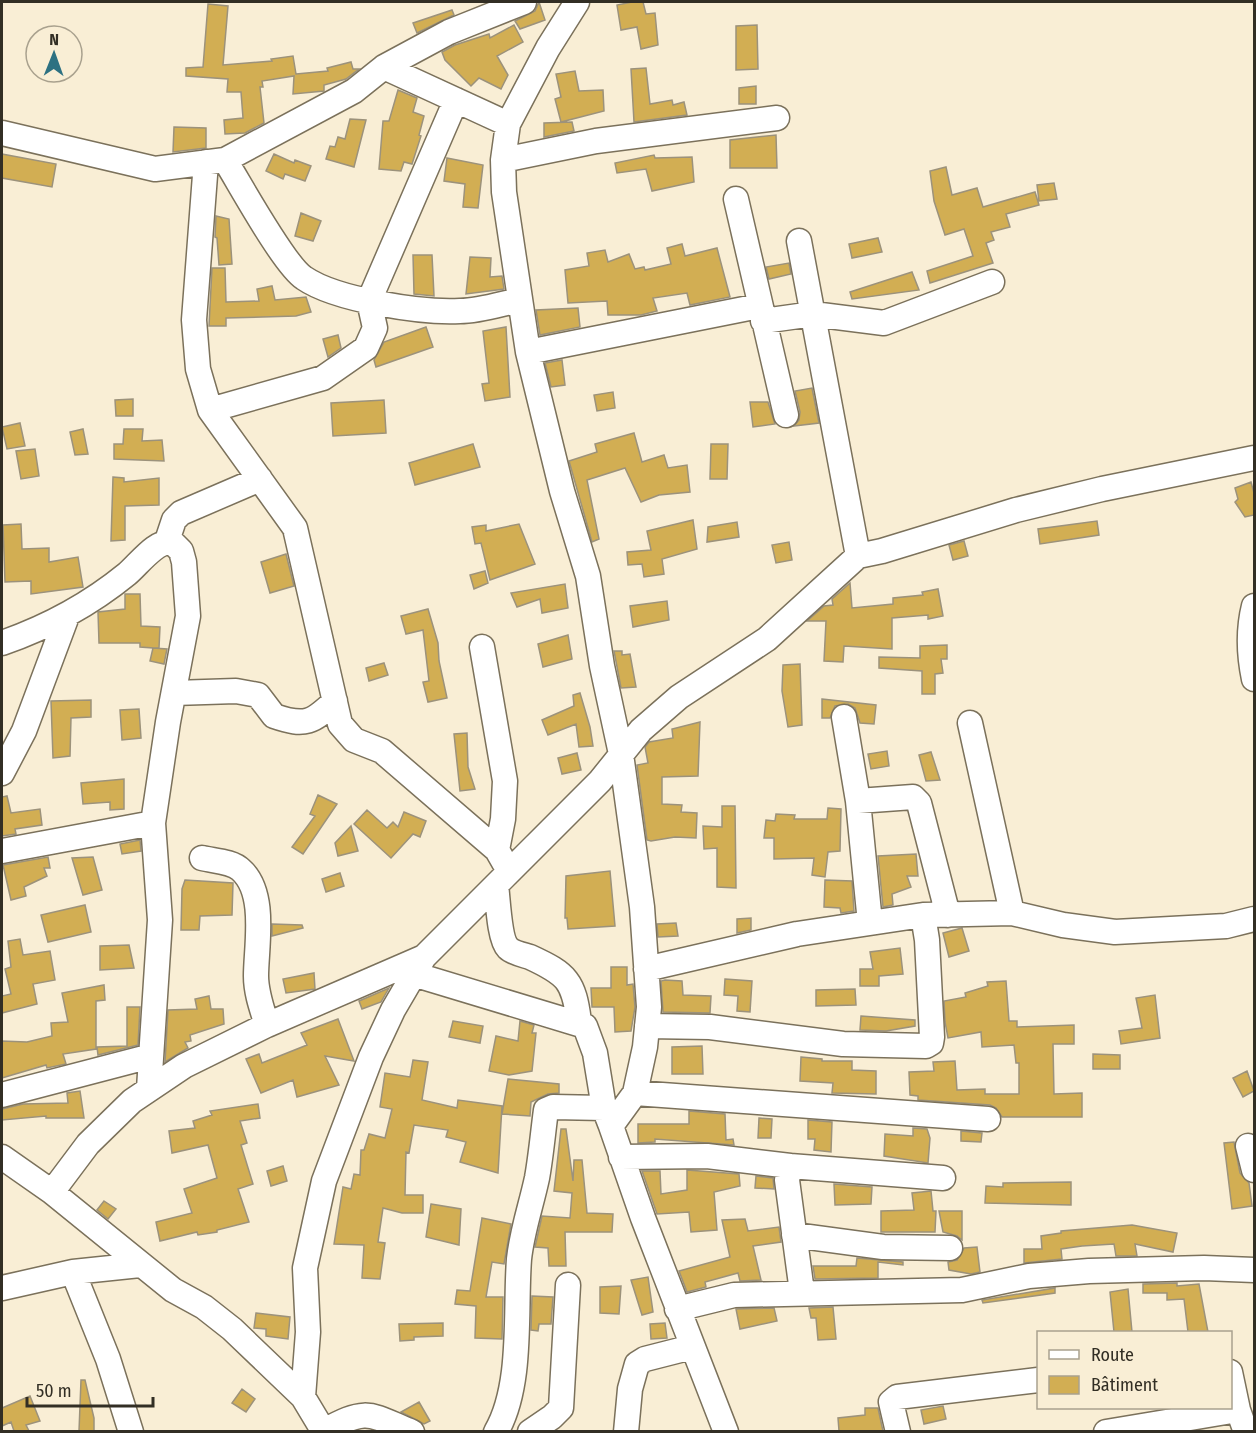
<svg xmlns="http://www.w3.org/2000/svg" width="1256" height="1433" font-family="'Fira Sans Condensed',sans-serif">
  <rect width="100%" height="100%" fill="#f9eed5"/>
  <path fill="#d2ae53" stroke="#9c927b" stroke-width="1.5" d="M539,2L545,20L520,29L515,21L535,11Z
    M632,2H643L646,14L655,13L658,45L641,49L637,27L621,30L617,5Z
    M208,4L228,6L223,65L272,61L271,59L293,56L296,74L328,71L327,68L351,62L353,69H359L346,79L324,85V91L293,94L294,76L262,81L263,87H260L264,123L245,133L225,134L224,120L243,118L241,92H227L228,79L186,76V68L203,67Z
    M452,10L454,15L417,33L413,23Z
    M514,25L523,42L497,56L508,75L501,89L479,78L471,86L445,60L442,52L455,45L489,34L490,38Z
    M757,25L758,69L736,70V26Z
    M646,68L650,104L672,100L673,105L684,102L687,115L634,122L631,69Z
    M575,71L579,91L603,90L604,111L561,122L555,99L561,97L556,74Z
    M756,86V104H739V88Z
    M398,90L417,98L413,112L424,116L419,135L421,136L412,164L404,162L401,171L379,169L383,121H389Z
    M350,119L366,120L354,167L326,159L330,146L335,147L338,137L345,139Z
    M572,122L574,131L544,137V123Z
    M174,127L206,128V148L173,152Z
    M776,135L777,168H730V140Z
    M2,154L56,164L52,187L2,178Z
    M274,154L294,163L295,160L311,166L305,181L285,174L283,179L266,171Z
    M654,155L655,158L692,157L694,182L652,191L646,169L617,173L615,163Z
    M447,158L483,165L478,208L463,207L465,184L444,181Z
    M946,167L952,195L977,188L983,207L1035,192L1039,205L1006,214L1010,227L991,232L994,240L986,243L993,263L930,283L927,271L973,256L964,229L945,235L934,201L930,171Z
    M1054,183L1057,199L1039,201L1037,185Z
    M301,213L321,221L313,241L295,236Z
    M216,216L229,219L232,264L219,265L217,238L215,237Z
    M878,238L882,252L852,258L849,244Z
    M682,244L685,256L717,248L730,297L690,305L687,293L653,298L657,311L641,315H608L607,301L568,303L565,270L589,266L587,253L605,250L608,262L629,254L635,269L644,267L645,270L671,264L667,248Z
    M413,255H432L434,296L414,294Z
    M470,257L491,258L490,277L502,276L504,289L466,294Z
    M789,263L791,274L769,279L766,267Z
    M212,268H225L226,302L259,301L257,289L272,286L275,300L306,297L311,312L296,316L226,318V326H209Z
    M912,272L919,290L852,299L850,292Z
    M578,308L580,327L540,335L536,310Z
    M426,327L433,347L376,367L374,360L384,342Z
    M506,327L510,397L485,401L482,384L489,383L483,331Z
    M338,335L341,348L328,357L323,339Z
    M562,360L565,385L551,387L545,363Z
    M812,388L819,423L794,426L799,420L800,412L795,391Z
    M613,392L615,408L597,411L594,395Z
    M133,399V416H116L115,400Z
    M384,400L386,433L333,436L331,403Z
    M750,402H768L775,424L753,427Z
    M20,423L25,446L7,449L2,427Z
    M83,429L88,454L75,455L70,432Z
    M124,429H143L142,441L162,440L164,461L114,459V444H123Z
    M634,433L642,462L664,455L668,468L687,465L690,492L659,495L641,502L625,468L587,480L599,539L592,542L569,461L597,452L595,444Z
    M473,444L480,467L415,485L409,463Z
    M711,444H728L727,479H710Z
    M35,449L39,476L21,479L16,451Z
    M113,477L124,478V482L159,478V505L125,506V540L111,541Z
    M1251,482L1254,493V515L1245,517L1235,502L1238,499L1235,488Z
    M693,520L697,549L662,559L664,574L644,577L642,564L628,565L627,552L651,550L647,531Z
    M1097,521L1099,535L1040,544L1038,529Z
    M737,522L739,537L707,542L708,527Z
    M21,524L22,549L49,548V562L78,557L83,587L31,594V581L5,582L3,525Z
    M519,524L535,564L490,580L481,543L475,544L472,527L486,525V531Z
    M964,541L968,556L953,560L949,545Z
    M789,542L792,560L776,563L772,545Z
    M286,554L294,586L270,593L261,562Z
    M485,571L488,583L474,589L470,575Z
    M850,583L852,608L893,604V598L923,595L922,592L938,589L943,616L928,619V615L892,618V649L844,646L843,662L824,661L826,621H807L824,606L833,605L832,599Z
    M565,584L568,608L542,613L540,599L517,607L511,593Z
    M125,594H140L141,626L160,627L159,648H153L167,649L164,664L150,661L153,648L140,647V643H99L98,612L125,609Z
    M667,601L669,620L633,627L630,606Z
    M428,609L438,643L439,661L447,698L428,702L423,682L429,681L423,630L406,634L401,616Z
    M568,635L572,659L543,667L538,644Z
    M947,645V659H941L943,673L935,674V694H922V671L879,668V657L920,658V646Z
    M614,651H622V655L630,654L636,687L621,688Z
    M384,663L388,675L369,681L366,668Z
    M800,664L802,725L788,727L782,691L783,665Z
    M580,693L590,727L593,746L579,747L576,724L548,735L542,720L574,706L573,695Z
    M822,699L876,705L874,724L860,723L855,708L848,704L835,706L830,718H822Z
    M91,700V717L71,718L70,756L53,758L51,701Z
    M139,709L141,738L122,740L120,710Z
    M700,722L698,776L662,777V804L682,805L681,812L697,813L696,838L675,837L651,841L647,840L637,765L648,763L645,747L649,742L673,738L672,729Z
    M467,733L468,767L475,789L460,791L454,734Z
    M887,751L889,766L871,769L868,754Z
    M931,752L940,780L926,781L919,755Z
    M577,753L581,770L562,774L558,758Z
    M124,779V809L110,810V802L83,804L81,783Z
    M318,795L337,804L303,854L292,847L315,816L310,814Z
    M7,796L11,813L40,809L42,825L15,829L16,834L2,836V797Z
    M722,806H735L736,888L717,887V848L704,849L703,826L722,827Z
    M828,808L841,809L840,851L828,852L825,877L812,875L814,858L774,859V838H764L766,820L775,821L776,814L795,815L794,819H827Z
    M367,810L387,828L393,822L398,827L404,812L426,821L420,837L413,834L391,858L354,824Z
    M351,826L358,851L338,856L335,843Z
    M140,840L141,851L122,854L120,844Z
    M916,854L918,876H907L911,887L892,894L893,905L883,907L878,856Z
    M48,857L50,868H44L47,876L24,887L26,896L11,900L3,865Z
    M93,857L102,890L83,895L72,858Z
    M610,871L615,926L568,929L567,918H565L566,876Z
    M340,873L344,886L326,892L322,879Z
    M185,880L233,883L232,915L200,916L199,930H181L182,889Z
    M825,880L852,881L854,911L841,913L840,908L824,907Z
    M85,905L91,932L48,942L41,915Z
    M751,918V930L737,933V919Z
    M676,923L678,936L658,937L657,924Z
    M272,924L302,925L303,928L272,936Z
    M962,928L969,951L949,957L943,933Z
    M20,939L23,955L50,951L55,980L33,984L37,1004L2,1013V996L11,994L5,969L11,967L8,941Z
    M129,945L134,968L100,970V946Z
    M900,948L903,974L879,976V986H860V969H873L870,952Z
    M611,967H627V985L633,984L635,1007L631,1031L615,1032L614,1007H592L591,988H611Z
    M314,973L315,989L286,993L283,979Z
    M725,979L752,981L750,1012L737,1011L738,996L724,995Z
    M665,980L682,981L683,995L711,996L710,1013L663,1012L661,981Z
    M1006,981L1009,1021H1017V1027L1074,1025V1044H1053L1054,1094L1082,1093V1117H1002L996,1108L990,1105L918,1100V1096L910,1095L909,1072L934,1071L933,1062L955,1061L957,1090L985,1089V1094H1019V1063H1016L1014,1045L982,1047L981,1032L948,1038L945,1022L944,1001L966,997L965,993L988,986L987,982Z
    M104,985L105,1000L96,1001V1049L63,1054L66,1064L47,1068L46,1065L2,1078V1041L27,1042L52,1036L51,1023L68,1022L62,993Z
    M389,988L381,1002L362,1009L359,1001Z
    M855,989L856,1005L816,1006V990Z
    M1155,995L1160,1038L1121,1044L1119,1031L1142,1028L1136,998Z
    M209,996L211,1009H223L224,1024L190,1035L191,1041L185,1042L188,1048L165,1062L168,1010L197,1009L195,999Z
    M127,1007H140L138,1045L98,1055L97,1047L127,1046Z
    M861,1016L915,1020V1026L886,1031L860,1030Z
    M338,1019L354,1061L325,1056L339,1085L297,1097L293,1080L261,1093L246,1059L259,1054L262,1063L307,1045L301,1033Z
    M453,1021L483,1026L480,1043L449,1037Z
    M520,1021L534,1025L532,1033H536L532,1071L509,1075L489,1071L496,1036L518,1041Z
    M702,1046L703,1074H672V1047Z
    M1093,1054L1120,1055V1069H1093Z
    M801,1057L822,1059V1061H852V1070L876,1071V1094L832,1093L833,1083L800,1081Z
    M413,1060L428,1062L422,1100L457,1108L458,1100L502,1106L498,1173L460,1162L466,1142L446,1137L448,1130L414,1125L409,1153L406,1152L405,1195H423V1213H402L383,1208L378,1242L385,1243L380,1279L362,1278L364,1245L334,1244L343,1187L351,1189L354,1174L360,1175L361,1150H364L369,1134L385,1138L392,1109L380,1107L385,1073L410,1077Z
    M1247,1071L1254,1091L1243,1097L1233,1078Z
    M508,1079L559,1084V1093L548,1094L531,1102L530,1116L502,1114Z
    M80,1091L84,1118H46V1116L2,1120V1109L23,1104L68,1103L67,1093Z
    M258,1104L260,1118L240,1121L247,1143L241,1145L253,1184L238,1189L249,1222L217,1230V1232L198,1235L197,1232L160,1241L156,1222L192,1213L184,1189L217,1178L208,1145L172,1153L169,1131L195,1128L193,1121L212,1115L210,1111Z
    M689,1111L725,1114L726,1140L733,1139L734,1145L655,1139V1142L638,1143V1124H689Z
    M759,1118L772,1119L771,1138H758Z
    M808,1120L832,1122L831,1152L814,1150L815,1139H808Z
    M913,1128L927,1129L930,1138L928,1163L884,1156L885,1134L913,1136Z
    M561,1129H566L573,1181L574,1160H582L587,1213L613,1214L612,1232H565L566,1266H549L548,1248L535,1247L542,1216L570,1218L572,1193L554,1191Z
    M961,1131L982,1133L981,1142L961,1141Z
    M1234,1142L1240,1173L1249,1183L1252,1206L1232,1209L1224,1143Z
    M283,1166L287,1181L271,1186L267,1171Z
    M687,1170L739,1174L740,1186L714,1192L717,1230L691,1232L689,1212L657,1214L642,1171H660L661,1194L687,1190Z
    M756,1176L773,1178L774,1189L755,1188Z
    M1071,1182V1205L985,1203L986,1186L1003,1187V1183Z
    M834,1184L872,1187L871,1204L835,1205Z
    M931,1191L933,1211H936L935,1232H881V1211L914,1210L912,1193Z
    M104,1201L116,1209L108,1219L97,1210Z
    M431,1204L461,1209L459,1245L426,1237Z
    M939,1211H962V1240L957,1236L943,1232Z
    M482,1218L511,1224L504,1264L492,1262L486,1297H503L502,1339L475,1338L476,1306L455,1304L457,1290L470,1291Z
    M745,1219L748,1231L779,1227L781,1242L753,1246L761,1280L740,1281L738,1273L705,1282L706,1287L687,1292L679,1271L730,1257L722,1220Z
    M1132,1225L1177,1233L1173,1252L1135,1244L1137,1256H1116L1114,1244L1082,1246L1061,1249L1062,1259L1024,1263V1249H1042L1041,1236L1061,1233V1231Z
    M977,1247L980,1272L971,1274L949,1270L948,1262L957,1260L964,1248Z
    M857,1258L903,1262V1265L878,1262V1278L815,1279L813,1266H856Z
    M648,1277L653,1312L642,1315L631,1280Z
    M1177,1283V1286L1199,1284L1208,1332H1188L1184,1299L1167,1300V1293H1143V1284Z
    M621,1286L619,1314L600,1313V1287Z
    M1055,1288V1293L983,1303L982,1300Z
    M1128,1289L1132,1332H1114L1110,1292Z
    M532,1296L553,1297L551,1324H539L538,1331L531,1330Z
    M833,1307L836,1339L818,1340L816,1318H811L809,1308Z
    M774,1308L777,1321L740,1329L736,1309Z
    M256,1313L290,1317L288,1339L266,1336V1329L254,1328Z
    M443,1323V1336L414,1337V1340L400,1341L399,1324Z
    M665,1323L667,1338L651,1339L650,1324Z
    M81,1380H85L94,1418V1431H79Z
    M242,1389L255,1399L246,1412L232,1403Z
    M30,1396L40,1421L26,1425L29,1431H14L11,1422L2,1426V1408Z
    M419,1402L430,1421L424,1424L401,1412Z
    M943,1406L946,1419L924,1424L921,1410Z
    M865,1408H878L883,1431H839L838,1418L865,1415Z"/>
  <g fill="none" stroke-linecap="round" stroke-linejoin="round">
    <defs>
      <path id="minor" d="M577,2L548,48L508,124L503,160L504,192L528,352L562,491L588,576L602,666L621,754L642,907L649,1007L645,1047L635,1093L611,1126L643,1218L726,1432
        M384,67L508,124
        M2,133L155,169L225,160L354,91L384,67L449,32L524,2
        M225,160C240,184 284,265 304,278C336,300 422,313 460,311C480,311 500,304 519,300
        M503,160L596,141L777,118
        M206,162L194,320L198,369L210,410L295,528L340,724L354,740L382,751L497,850L509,871
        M736,199L786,415
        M799,241L858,556
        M763,321L813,314L884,323L992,282
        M528,352L759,306
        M210,410L323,378L366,348L375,328L369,301L456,100
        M167,541L174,520L181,513L260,479
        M1254,606C1248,630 1249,655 1254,679
        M2,643C48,627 89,605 127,574C139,564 156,540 172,542L181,551L184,562L188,616L168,722L153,823L160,920L149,1089
        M482,647L505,781L503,819L497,850
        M174,693L236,691L258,695L274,716C306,727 313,722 335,701
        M844,717L858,801L870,923
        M970,723L1012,913
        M2,773L24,731L67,616
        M858,801L913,797L919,803L948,915
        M2,851L153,823
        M202,858C214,861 232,861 241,870C267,893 256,947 256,976C256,993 262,1009 267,1025
        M496,885C498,899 499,939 508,948C513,953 524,955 530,957C567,974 574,981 579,1022
        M646,969L797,934L923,915L1012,913L1063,925L1115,932L1226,926L1254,919
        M413,974L585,1026L595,1053L604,1108
        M647,1026L710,1027L843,1044L926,1046L931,1043L932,1037L927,940L923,915
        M635,1093L988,1119
        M2,1095L151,1056
        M1248,1146L1254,1170
        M2,1157L52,1192L173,1290L204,1307L232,1329L303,1397L324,1432
        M621,1157L707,1156L790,1166
        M52,1192L88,1144L132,1101L184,1066L267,1025L424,957L600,781L641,730L679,697L767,639L858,556L882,551L1016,510L1102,489L1254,458
        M794,1235L883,1247L950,1248
        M73,1272L108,1359L131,1432
        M2,1288L73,1272L140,1265
        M802,1292L787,1180L790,1166L943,1178
        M677,1309L734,1295L962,1290L1029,1276L1089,1271L1204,1268L1254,1270
        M1230,1372L1238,1410L1246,1432
        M303,1397L308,1332L305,1268L324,1181L371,1057L393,1010L424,957
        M324,1431C368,1407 369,1414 412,1432
        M496,1432C523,1386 515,1311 519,1259C522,1231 531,1206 537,1178C541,1156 543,1132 546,1110L553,1107L604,1108L611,1126
        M530,1432L552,1417L561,1408L568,1285
        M626,1432L630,1389L637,1364L645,1359L692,1347
        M898,1432L891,1402L897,1397L1038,1380
        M1106,1432L1238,1410"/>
    </defs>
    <use href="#minor" stroke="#7b715b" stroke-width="27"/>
    <use href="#minor" stroke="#fff" stroke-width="24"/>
  </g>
  <rect width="1256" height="1433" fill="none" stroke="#322e24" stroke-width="6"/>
  <rect x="1037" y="1331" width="195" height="78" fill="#f9eed5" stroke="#a9a18e" stroke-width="1.5"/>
  <rect x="1049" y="1350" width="30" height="9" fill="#ffffff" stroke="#a9a18e" stroke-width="1.5"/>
  <text x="1091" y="1361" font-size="18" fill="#322e24">Route</text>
  <rect x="1049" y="1376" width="30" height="18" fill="#d2ae53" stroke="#a9a18e" stroke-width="1.5"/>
  <text x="1091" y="1391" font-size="18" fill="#322e24">Bâtiment</text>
  <g transform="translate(54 54) rotate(1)"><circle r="28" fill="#f9eed5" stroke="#a9a18e" stroke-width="1.5"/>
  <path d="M0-4.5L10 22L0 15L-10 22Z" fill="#2d7182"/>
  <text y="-9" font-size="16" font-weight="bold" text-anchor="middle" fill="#322e24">N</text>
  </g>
  <path d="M27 1397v9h126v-9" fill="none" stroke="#322e24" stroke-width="3"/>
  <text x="36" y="1397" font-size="18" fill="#322e24" stroke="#f9eed5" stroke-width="4.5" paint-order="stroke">50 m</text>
</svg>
